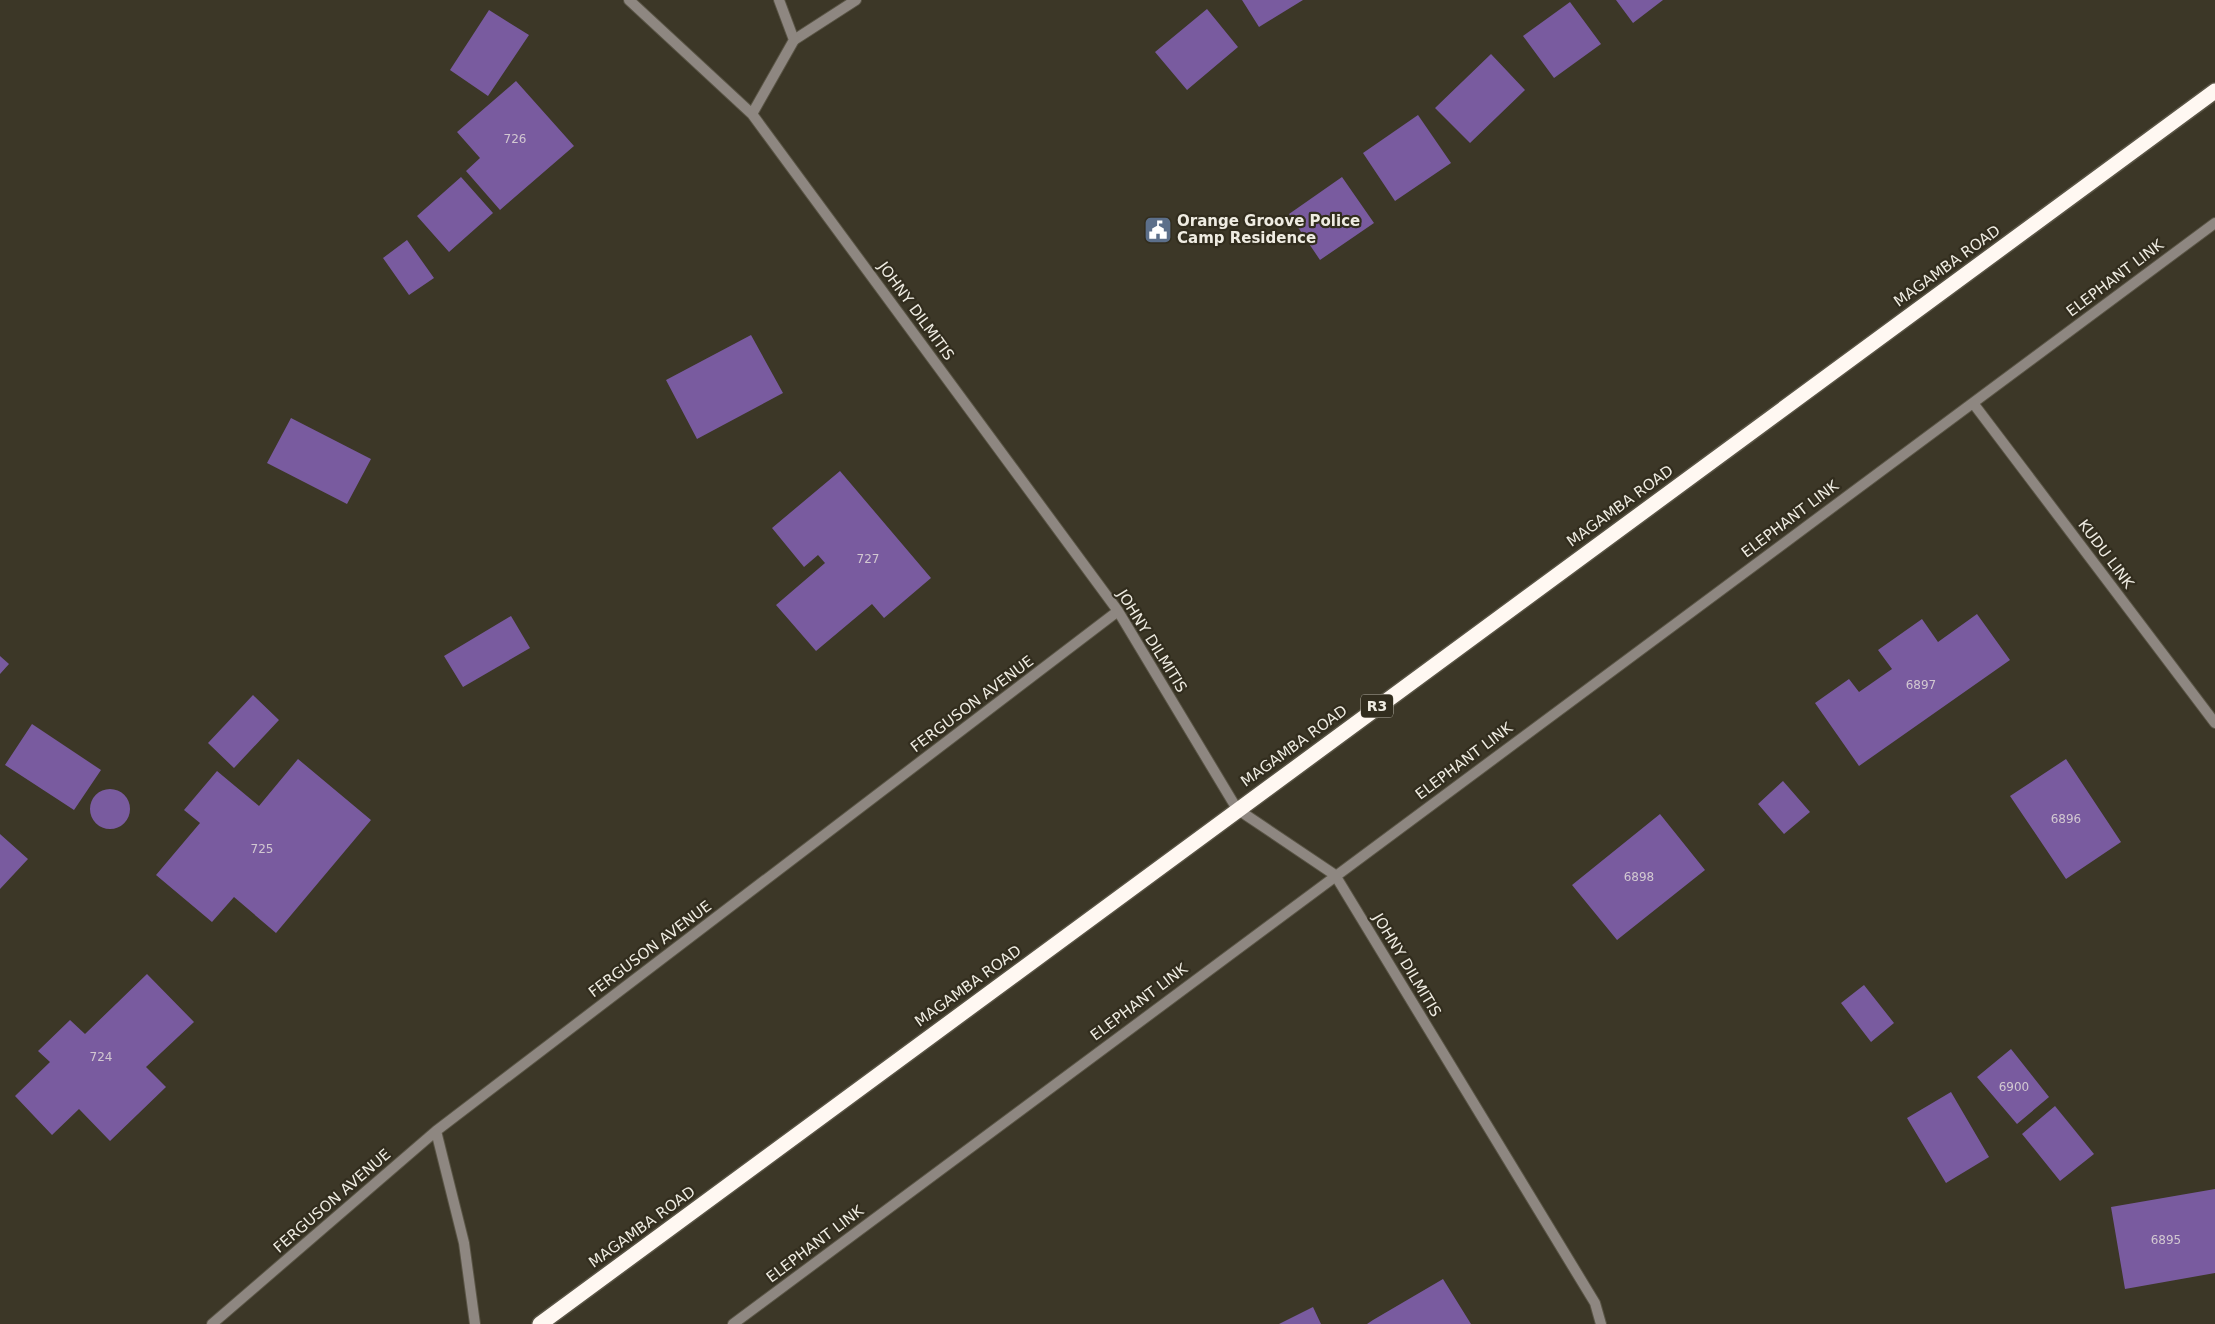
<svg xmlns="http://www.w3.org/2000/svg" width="2215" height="1324" font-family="'DejaVu Sans',sans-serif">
  <rect width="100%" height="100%" fill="#3c3727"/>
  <path fill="#795b9f" d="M1242,0H1303L1259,27Z
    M1616,0H1663L1633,23Z
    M1570,2L1601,44L1554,78L1523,36Z
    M1207,9L1238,47L1187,90L1155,52Z
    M489,10L529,35L488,96L450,70Z
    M1491,54L1525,90L1470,143L1435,108Z
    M516,81L574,146L500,210L466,171L480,158L457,132Z
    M1418,115L1451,163L1395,201L1363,153Z
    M461,177L493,213L449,252L417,216Z
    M1342,177L1374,223L1320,260L1289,214Z
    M407,240L434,278L409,295L383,258Z
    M751,335L783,393L697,439L666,380Z
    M291,418L371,459L347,504L267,463Z
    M840,471L931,578L884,618L872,604L816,651L776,605L825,563L818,555L804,567L772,528Z
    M1977,614L2010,660L1859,766L1815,703L1849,679L1859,692L1892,669L1878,650L1922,619L1938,642Z
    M511,616L530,648L463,687L444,656Z
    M0,656L9,664L0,674Z
    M253,695L279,720L234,768L208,743Z
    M32,724L101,770L74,810L5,765Z
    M298,759L371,820L276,933L234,897L212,922L156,875L200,823L184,810L217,771L259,806Z
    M2066,759L2121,842L2066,879L2010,796Z
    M1783,781L1810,812L1784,834L1758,804Z
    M90 809a20 20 0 1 1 40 0a20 20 0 1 1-40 0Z
    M1660,814L1705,870L1617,940L1572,885Z
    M0,834L28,859L0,889Z
    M147,974L194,1022L146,1067L166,1087L110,1141L79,1109L52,1135L15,1096L50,1062L38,1051L70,1020L85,1034Z
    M1864,985L1894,1023L1871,1042L1841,1003Z
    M2011,1049L2049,1097L2017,1124L1977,1077Z
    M1951,1092L1989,1157L1946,1183L1907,1118Z
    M2055,1106L2094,1154L2060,1181L2022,1134Z
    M2215,1189V1273L2125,1289L2111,1207Z
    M1443,1279L1471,1324H1367L1373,1320Z
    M1313,1307L1321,1324H1279Z"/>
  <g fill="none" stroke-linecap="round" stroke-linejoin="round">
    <defs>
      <path id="lane" d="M794,40L856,0"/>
      <path id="street" d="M629,0L752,114L1118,611L1237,809L1335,875L1595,1303L1601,1324
        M752,114L794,40L779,0
        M1973,403L2215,723
        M436,1131L464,1243L475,1324
        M212,1324L436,1131L1118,611
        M733,1324L2215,223"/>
      <path id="highway" d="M540,1324L2215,91"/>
    </defs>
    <use href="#lane" stroke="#595445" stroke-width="12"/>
    <use href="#street" stroke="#595445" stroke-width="12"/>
    <use href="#highway" stroke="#595445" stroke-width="18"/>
    <use href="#lane" stroke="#8e8781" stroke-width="10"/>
    <use href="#street" stroke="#8e8781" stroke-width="10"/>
    <use href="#highway" stroke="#fff8f2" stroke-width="15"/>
  </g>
  <defs>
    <symbol id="civic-square" viewBox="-11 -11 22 22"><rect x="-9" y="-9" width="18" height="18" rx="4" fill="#5c6f8a" stroke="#322d1e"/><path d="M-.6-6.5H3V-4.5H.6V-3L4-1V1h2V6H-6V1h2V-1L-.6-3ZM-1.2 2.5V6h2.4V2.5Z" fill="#fff"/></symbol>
  </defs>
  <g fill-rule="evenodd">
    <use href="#civic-square" x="1142" y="214" width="32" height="32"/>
  </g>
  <g text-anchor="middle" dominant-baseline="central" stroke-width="4.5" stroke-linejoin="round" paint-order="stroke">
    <g font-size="12" fill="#d2c8d1">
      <text x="515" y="139">726</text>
      <text x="868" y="559">727</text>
      <text x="1921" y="685">6897</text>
      <text x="2066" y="819">6896</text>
      <text x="262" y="849">725</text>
      <text x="1639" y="877">6898</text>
      <text x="101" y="1057">724</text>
      <text x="2014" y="1087">6900</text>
      <text x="2166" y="1240">6895</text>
    </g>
    <rect fill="#322d1e" stroke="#b6b3a7" stroke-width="1" x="1361" y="694.5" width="32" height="23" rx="4"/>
    <g font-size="14" font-weight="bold" fill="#efece2">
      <text x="1377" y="706">R3</text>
    </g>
    <g font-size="15" font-weight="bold" fill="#efece2" stroke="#322d1e" text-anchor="start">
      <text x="1177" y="221">Orange Groove Police<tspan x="1177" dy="17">Camp Residence</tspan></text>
    </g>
    <g font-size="15" fill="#efece2" stroke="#322d1e">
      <text transform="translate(1947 266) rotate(-36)">MAGAMBA ROAD</text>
      <text transform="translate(2115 278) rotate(-37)">ELEPHANT LINK</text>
      <text transform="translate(916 311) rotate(54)">JOHNY DILMITIS</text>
      <text transform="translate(1620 506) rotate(-36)">MAGAMBA ROAD</text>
      <text transform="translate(1790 519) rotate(-37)">ELEPHANT LINK</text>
      <text transform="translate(2106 554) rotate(53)">KUDU LINK</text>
      <text transform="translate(1152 641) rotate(58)">JOHNY DILMITIS</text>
      <text transform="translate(972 704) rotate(-37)">FERGUSON AVENUE</text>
      <text transform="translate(1294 746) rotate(-36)">MAGAMBA ROAD</text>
      <text transform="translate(1464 761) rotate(-37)">ELEPHANT LINK</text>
      <text transform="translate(650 949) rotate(-37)">FERGUSON AVENUE</text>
      <text transform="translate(1407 965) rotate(59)">JOHNY DILMITIS</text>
      <text transform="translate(968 986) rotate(-36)">MAGAMBA ROAD</text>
      <text transform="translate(1139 1002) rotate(-37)">ELEPHANT LINK</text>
      <text transform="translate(332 1201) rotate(-41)">FERGUSON AVENUE</text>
      <text transform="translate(642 1227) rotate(-36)">MAGAMBA ROAD</text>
      <text transform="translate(815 1244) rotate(-37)">ELEPHANT LINK</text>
    </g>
  </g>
</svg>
